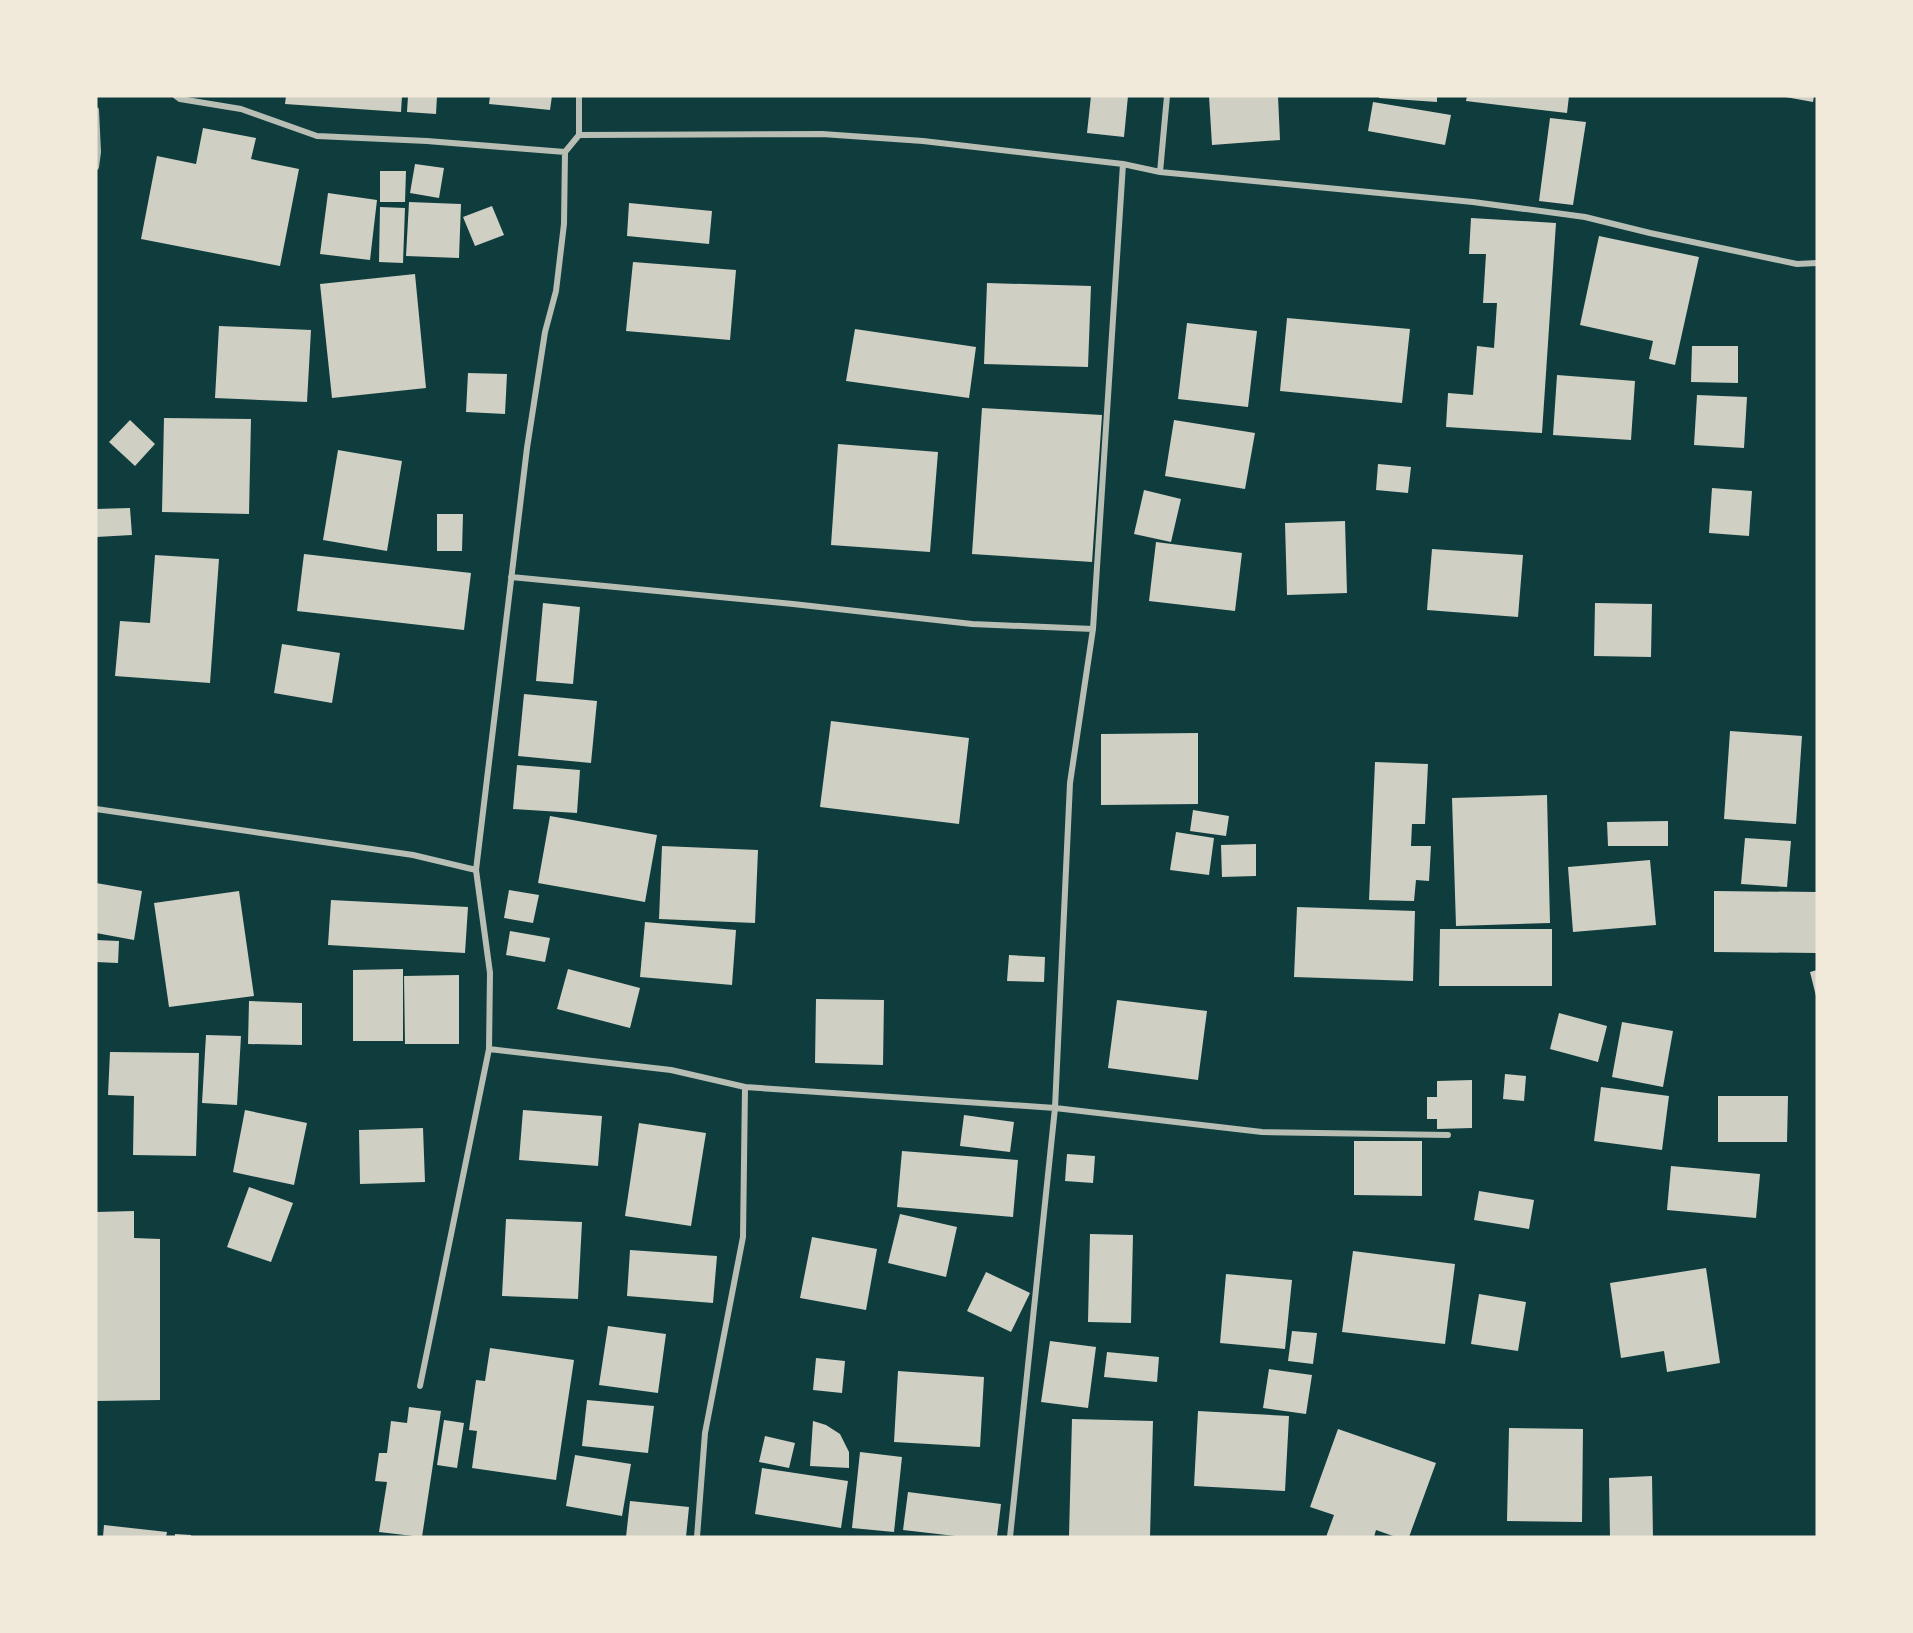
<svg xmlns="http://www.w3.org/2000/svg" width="1913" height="1633" font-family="'Exo 2',sans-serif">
  <rect width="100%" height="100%" fill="#0f3d3e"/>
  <path fill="#cfcfc3" d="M286,96H402L401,112L285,104Z
    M408,96H437L436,114L407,112Z
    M490,96H552L550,110L489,104Z
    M1091,96H1128L1124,137L1087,133Z
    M1209,96H1278L1280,140L1212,145Z
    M1379,96H1437V102L1379,98Z
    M1467,96H1569L1567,113L1466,101Z
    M1780,96H1814L1813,102Z
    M1373,102L1451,115L1445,145L1368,131Z
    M1550,118L1586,122L1573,205L1539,201Z
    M203,128L256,138L251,159L299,169L280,266L141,239L157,156L196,164Z
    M415,164L444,168L439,198L410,193Z
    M380,171H406L405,202H380Z
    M328,193L377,200L370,260L320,254Z
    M409,202L461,204L459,258L406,256Z
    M629,203L712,211L709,244L627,236Z
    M492,206L504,235L475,246L463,217Z
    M380,207L405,208L403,263L379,262Z
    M1471,218L1556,223L1542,433L1446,427L1448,393L1473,395L1477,346L1494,348L1497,303H1483L1486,254H1469Z
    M1599,236L1699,257L1675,365L1649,359L1653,341L1580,325Z
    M633,262L736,270L730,340L626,331Z
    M415,274L426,388L332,398L320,284Z
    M987,283L1091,286L1088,367L984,364Z
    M1287,318L1410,329L1402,403L1280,391Z
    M1187,323L1257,331L1248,407L1178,399Z
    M219,326L311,330L307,402L215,398Z
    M855,329L976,347L969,398L846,381Z
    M1692,346H1738V383L1691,382Z
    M468,373L507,374L505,414L466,412Z
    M1557,375L1635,381L1631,440L1553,435Z
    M1697,395L1747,397L1744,448L1694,445Z
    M982,408L1102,415L1092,562L972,554Z
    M164,418L251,419L249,514L162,512Z
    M130,420L155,444L135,466L109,442Z
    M1174,420L1255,433L1245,489L1165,476Z
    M838,444L938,452L930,552L831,545Z
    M338,450L402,461L387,551L323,540Z
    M1378,464L1411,467L1408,493L1376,490Z
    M1712,488L1752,491L1749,536L1709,533Z
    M1144,490L1181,499L1171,542L1134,534Z
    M130,508L132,535L96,537V509Z
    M437,514H463L462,551H437Z
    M1345,521L1347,593L1287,595L1285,523Z
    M1156,542L1242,553L1235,611L1149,601Z
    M1432,549L1523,555L1518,617L1427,610Z
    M304,554L471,573L464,630L297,611Z
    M155,555L219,559L210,683L115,676L120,621L150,623Z
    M543,603L580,607L573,684L536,681Z
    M1595,603L1652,604L1651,657L1594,656Z
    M282,644L340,653L332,703L274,693Z
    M524,694L597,701L591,763L518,756Z
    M831,721L969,738L959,824L820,807Z
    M1730,731L1802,736L1796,824L1724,819Z
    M1198,733V804L1101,805V734Z
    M1375,762L1428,764L1425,824H1412L1411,846H1431L1429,881L1416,880L1414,901L1369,900Z
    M517,765L580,770L577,813L513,809Z
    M1547,795L1550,923L1456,926L1452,798Z
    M1193,810L1229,816L1226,836L1190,831Z
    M550,816L657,835L645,902L538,883Z
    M1668,821V846H1608L1607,822Z
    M1176,832L1214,838L1209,875L1170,870Z
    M1745,838L1791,841L1787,887L1741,884Z
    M1256,844V876L1222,877L1221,845Z
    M662,846L758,850L755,923L659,919Z
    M1650,860L1656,925L1573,932L1568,867Z
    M96,883L142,891L134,940L96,933Z
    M509,890L539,895L533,923L504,918Z
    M239,891L254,996L169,1007L154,903Z
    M1714,891L1817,892V953L1714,952Z
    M331,900L468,907L465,953L328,945Z
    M1297,907L1415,911L1413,981L1294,977Z
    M645,922L736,930L732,985L640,977Z
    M1440,929H1552V986H1439Z
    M510,931L550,938L545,962L506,955Z
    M96,940L119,941L118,963L96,962Z
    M1009,955L1045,957L1044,982L1007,981Z
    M403,969V1041H353V970Z
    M568,969L640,988L630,1028L557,1009Z
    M1817,970V996H1816L1810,972Z
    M459,975V1044H405L404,976Z
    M816,999L884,1000L883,1065L815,1063Z
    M1117,1000L1207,1011L1198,1080L1108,1068Z
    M249,1001L302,1003V1045L248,1044Z
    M1559,1013L1607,1026L1598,1062L1550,1049Z
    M1622,1022L1673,1031L1663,1087L1612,1077Z
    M206,1035L241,1036L237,1105L202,1103Z
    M110,1052L199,1053L196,1156L133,1155L134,1096L108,1095Z
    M1505,1074L1526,1076L1524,1101L1503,1099Z
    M1472,1080V1128L1437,1129V1119H1427V1097H1437V1081Z
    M1601,1087L1669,1096L1662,1150L1594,1141Z
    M1718,1096H1788L1787,1142H1718Z
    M245,1110L307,1123L294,1185L233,1172Z
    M523,1110L602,1116L598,1166L519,1160Z
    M964,1115L1014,1122L1010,1152L960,1146Z
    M639,1123L706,1133L691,1226L625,1216Z
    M423,1128L425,1182L360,1184L359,1130Z
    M1354,1141H1422V1196L1354,1195Z
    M902,1151L1018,1160L1013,1217L897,1207Z
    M1067,1154L1095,1156L1093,1183L1065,1181Z
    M1671,1166L1760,1174L1756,1218L1667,1210Z
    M249,1187L293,1203L271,1262L227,1247Z
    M1479,1191L1534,1200L1529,1229L1474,1220Z
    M134,1211V1238L160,1239V1400L96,1401V1212Z
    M900,1214L957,1227L946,1277L888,1263Z
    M506,1219L582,1222L578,1299L502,1296Z
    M1090,1234L1133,1235L1131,1323L1088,1322Z
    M812,1237L877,1249L866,1310L800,1298Z
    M630,1250L717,1256L713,1303L627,1296Z
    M1353,1251L1455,1264L1445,1344L1342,1332Z
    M1706,1268L1720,1363L1667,1372L1664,1351L1621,1358L1610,1283Z
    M986,1272L1030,1293L1011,1332L967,1311Z
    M1226,1274L1292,1280L1285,1349L1220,1343Z
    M1479,1294L1526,1302L1518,1351L1471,1344Z
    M608,1326L666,1334L658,1393L599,1385Z
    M1292,1331L1317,1333L1313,1364L1288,1361Z
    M1050,1341L1096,1347L1088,1408L1041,1402Z
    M490,1348L574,1360L556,1480L472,1468L477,1431L469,1430L476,1380L485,1381Z
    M1107,1352L1159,1357L1157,1382L1104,1377Z
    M816,1358L845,1361L842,1393L813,1390Z
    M1269,1369L1312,1375L1306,1414L1263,1408Z
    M898,1371L984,1377L980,1447L894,1442Z
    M587,1400L654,1406L648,1453L582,1446Z
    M409,1407L441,1411L422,1537L379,1532L387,1482L375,1481L379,1453H387L391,1421L407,1423Z
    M1198,1411L1289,1416L1285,1491L1194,1486Z
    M1072,1419L1153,1421L1150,1537L1069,1536Z
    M444,1420L464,1423L457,1468L437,1465Z
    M813,1421L826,1425L840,1434L849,1452V1468L810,1466Z
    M1509,1428L1583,1429L1582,1522L1507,1521Z
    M1338,1429L1436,1463L1409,1537H1396L1376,1530L1374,1537H1326L1334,1515L1310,1507Z
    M765,1436L795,1443L789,1468L759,1462Z
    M860,1452L902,1457L894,1532L852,1528Z
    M575,1455L631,1464L622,1516L566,1506Z
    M762,1468L848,1481L841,1528L755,1514Z
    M1652,1476L1653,1537H1610L1609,1478Z
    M908,1492L1001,1504L997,1537H964L903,1530Z
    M630,1501L689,1507L686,1537H626Z
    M104,1525L167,1532L166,1537H103Z
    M175,1534L191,1535V1537H175Z"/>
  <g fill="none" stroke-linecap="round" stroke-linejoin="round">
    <path stroke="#b8beb3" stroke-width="6" d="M176,96L180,99L241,109L317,136L427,141L565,152
      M579,96V135L565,152L564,224L556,291L545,332L527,448L476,870L490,973L489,1049L671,1070L745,1087L743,1237L705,1433L697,1537
      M96,110L98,152L96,167
      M579,135L822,134L923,141L1123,164L1160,172L1473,202L1585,217L1650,233L1797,264L1817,263
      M1160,172L1167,96
      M511,577L793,604L972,624L1093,629
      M96,809L413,855L476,870
      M745,1087L1055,1108L1262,1132L1448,1135
      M420,1386L489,1049
      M1010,1537L1055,1108L1070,783L1093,629L1123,164"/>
  </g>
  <rect width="1913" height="1633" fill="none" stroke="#f1e9da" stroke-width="195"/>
</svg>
